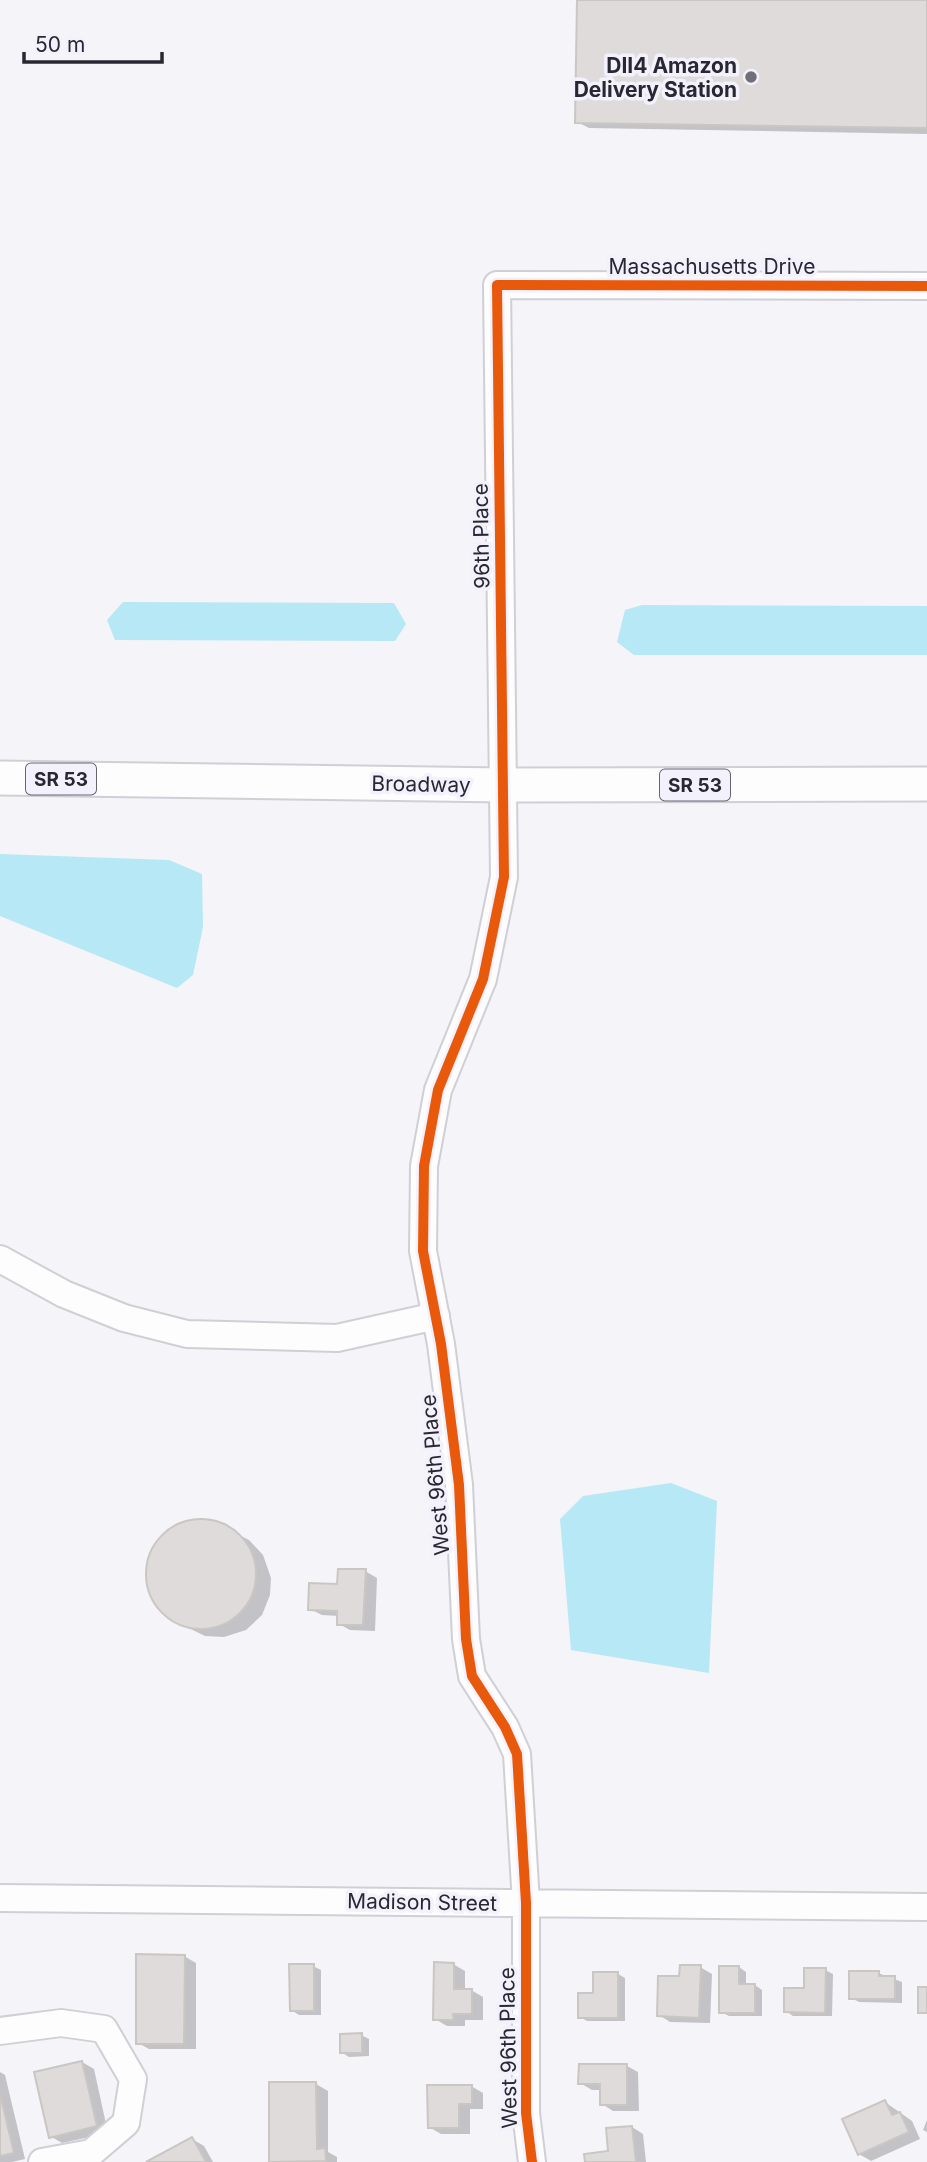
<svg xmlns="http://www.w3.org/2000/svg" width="927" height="2162" font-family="Inter,sans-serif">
  <rect width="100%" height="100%" fill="#f4f4f9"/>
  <path fill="#b7e8f5" d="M123,602L394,603L406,624L395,641L115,640L107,620Z
    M642,605L927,606V655H634L617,642L625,610Z
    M0,854L169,860L202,874L203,927L193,975L177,988L0,916Z
    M671,1483L717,1501L709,1673L571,1650L560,1519L583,1496Z"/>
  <path fill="#0003" d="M579,0H927V134L589,128L577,122Z
    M194,1521L213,1522L249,1540L263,1555L271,1578L270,1595L262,1615L246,1630L224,1637L205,1636L170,1619L155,1602L148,1582L150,1561L157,1543L172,1528Z
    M365,1571L377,1578L375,1631L350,1630L339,1624V1616L322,1615L310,1609L339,1586Z
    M184,1956L196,1963V2049H149L138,2043Z
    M453,1964L465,1971V1990H471L483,1997V2020H465V2026H447L435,2019Z
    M313,1966L321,1970V2015H299L291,2010Z
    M700,1967L712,1974L710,2023L670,2022L659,2015L681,1978Z
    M739,1967L746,1972V1986L755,1985L762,1990V2016H729L721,2012Z
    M825,1970L833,1974L832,2016H793L786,2011Z
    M878,1973L902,1982V2003L859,2002L851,1998Z
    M618,1974L625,1978V2021H587L580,2017Z
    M361,2035L369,2039V2056L349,2057L341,2052Z
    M82,2062L94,2069L108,2133L62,2143L50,2136Z
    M627,2066L638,2072L639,2111H613L602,2104L601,2090H592L580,2083Z
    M0,2072L5,2075L25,2159L12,2162H0Z
    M270,2084H316L328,2091V2152L337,2157V2162H271Z
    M471,2086L483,2093V2109H470V2134H441L429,2127Z
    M885,2102L912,2121L920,2139L871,2161L859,2154Z
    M927,2120V2132L923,2130Z
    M632,2127L643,2134L646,2162H586L610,2153Z
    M192,2139L204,2146L213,2162H150Z"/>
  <path fill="#dfdbda" stroke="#cac6c4" stroke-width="2" d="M577,0H927V128L575,123Z
    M146 1574a55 55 0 1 1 110 0a55 55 0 1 1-110 0Z
    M338,1569H366L363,1625H337V1611L308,1610L309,1583L337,1584Z
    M136,1954L185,1955L184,2044H136Z
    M434,1962L454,1963V1989H472V2014H453L454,2020H433Z
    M289,1964H314V2011H290Z
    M680,1965H701L699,2018L657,2016L658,1976H679Z
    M719,1966H739V1984H755V2013H719Z
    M804,1968H826L825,2013L784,2012V1988H804Z
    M849,1971H879V1976H895V1999H849Z
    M593,1972H618V2018H578V1993H593Z
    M918,1987H927V2013H918Z
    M362,2033V2053H340V2034Z
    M82,2061L97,2126L49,2138L34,2072Z
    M579,2064H627V2105H600V2084H578Z
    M269,2082H316L317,2149L325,2148L326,2161L269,2162Z
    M427,2085H472V2104H459V2128H428Z
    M0,2094L14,2153L0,2156Z
    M885,2100L892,2115L900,2112L909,2132L858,2155L842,2119Z
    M632,2126L636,2162H585L584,2154L608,2151L606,2128Z
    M192,2137L206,2162H146Z"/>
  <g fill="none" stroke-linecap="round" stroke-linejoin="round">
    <defs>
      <path id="minor" d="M0,1259L64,1294L124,1318L187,1334L337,1338L436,1316
        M0,1898L927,1907
        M0,2031L61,2023L104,2029L133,2079L126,2123L91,2153L42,2162
        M532,2162L526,2113V1903L517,1754L505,1727L472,1676L466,1639L459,1485L441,1344L423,1251L424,1166L438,1090L483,979L504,877L497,285L927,286"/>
      <path id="major" d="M0,778L504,785L927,784"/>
    </defs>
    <use href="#minor" stroke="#d0cfd6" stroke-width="30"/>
    <use href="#major" stroke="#d0cfd6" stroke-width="37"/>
    <use href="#minor" stroke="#fdfdfe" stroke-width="26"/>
    <use href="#major" stroke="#fdfdfe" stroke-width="33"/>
    <defs>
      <path id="cycleway" d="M532,2162L526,2113V1903L517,1754L505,1727L472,1676L466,1639L459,1485L441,1344L423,1251L424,1166L438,1090L483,979L504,877L497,285L927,286"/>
    </defs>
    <use href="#cycleway" stroke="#f2f1fc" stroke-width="15"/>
    <use href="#cycleway" stroke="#e8590c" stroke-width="10"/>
  </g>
  <circle fill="#706f78" stroke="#f2f1fc" stroke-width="2.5" cx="751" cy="77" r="7"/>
  <g text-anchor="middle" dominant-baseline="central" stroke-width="7" stroke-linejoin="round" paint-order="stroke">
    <g fill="#f2f1fc" stroke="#65646f" stroke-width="2">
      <rect x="26" y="763.5" width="70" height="31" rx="5"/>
      <rect x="660" y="769.5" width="70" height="31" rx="5"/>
    </g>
    <g font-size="19" font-weight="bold" fill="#292832">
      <text x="61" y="779">SR 53</text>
      <text x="695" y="785">SR 53</text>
    </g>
    <g font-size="21" font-weight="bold" fill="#292832" stroke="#f2f1fc" text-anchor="end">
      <text x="737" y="65">DII4 Amazon<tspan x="737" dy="24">Delivery Station</tspan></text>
    </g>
    <g font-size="21" fill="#292832" stroke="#f2f1fc">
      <text x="712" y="266">Massachusetts Drive</text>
      <text transform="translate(481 536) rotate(-91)">96th Place</text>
      <text transform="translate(421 784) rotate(1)">Broadway</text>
      <text transform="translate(435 1475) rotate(-95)">West 96th Place</text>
      <text transform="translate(422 1902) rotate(1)">Madison Street</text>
      <text transform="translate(508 2048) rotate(-91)">West 96th Place</text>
    </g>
  </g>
  <path d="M24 52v10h138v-10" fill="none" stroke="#292832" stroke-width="3.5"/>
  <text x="35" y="52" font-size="21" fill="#292832" stroke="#f2f1fc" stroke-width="5" paint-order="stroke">50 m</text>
</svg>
